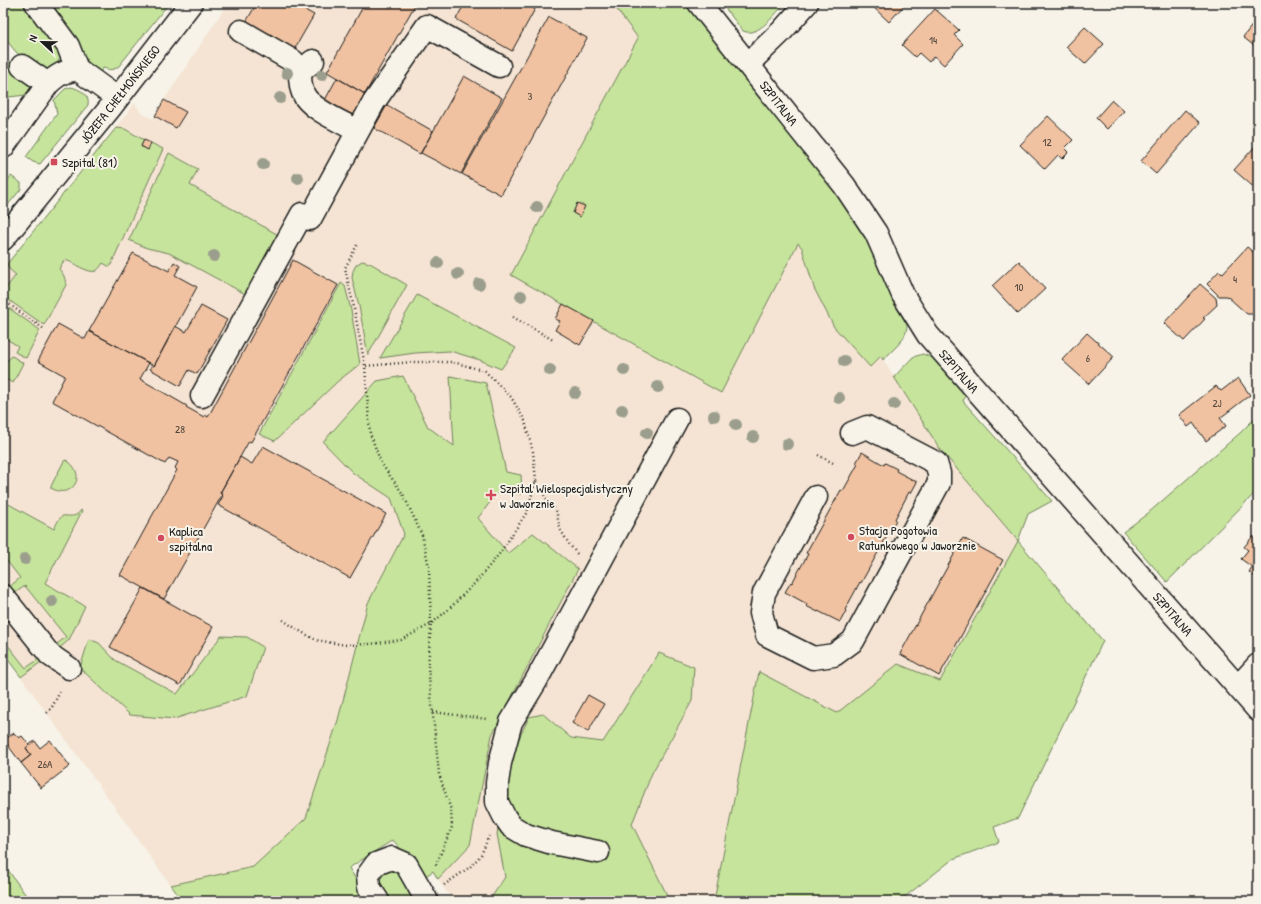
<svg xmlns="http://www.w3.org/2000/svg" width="1261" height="904" font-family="'Patrick Hand',sans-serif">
  <rect width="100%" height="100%" fill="#f7f3e8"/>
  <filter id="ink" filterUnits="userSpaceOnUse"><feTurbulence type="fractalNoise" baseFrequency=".025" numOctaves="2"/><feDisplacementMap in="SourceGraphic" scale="8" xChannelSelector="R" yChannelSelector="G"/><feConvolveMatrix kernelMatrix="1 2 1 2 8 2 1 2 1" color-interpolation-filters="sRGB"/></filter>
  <g filter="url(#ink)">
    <path fill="#f5e4d3" d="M228,3H612L863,328L940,449L1103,641L1018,818L778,901H453L400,824L279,901H182L21,677L3,653V269L135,103L141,113L153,119L164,100Z"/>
    <path fill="#c6e49c" stroke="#71805c" d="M3,3H28L62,54C60,61 53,70 47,72L26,61L16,52L3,36Z
      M44,3H169L119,66C113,71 110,70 103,68L99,74L84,61Z
      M612,3H687L835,188L865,234L891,293L907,325C907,340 893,349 883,360L881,356L870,367L834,327L814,288L802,248L798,243L721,393L511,275L638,38Z
      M721,3H785C776,13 758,38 743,31Z
      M9,62L33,80L34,94L9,97L3,106V70Z
      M71,87C80,89 90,95 88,105L40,164L33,162L26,157L57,114L54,100L65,89Z
      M116,128L125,129L144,140L141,147L148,149L151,143L163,149L110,267L103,263C101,266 99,269 96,271C89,274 71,262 65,259L59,269C64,274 65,278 66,285L44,325L3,296V292L16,275L9,269L7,264Z
      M169,153L198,169L190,185L282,237L249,296L169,253L147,248L129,240Z
      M11,176L21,183V189L3,211V186Z
      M362,261L370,263L407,285L368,355L359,306L352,278L353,271L356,265Z
      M341,283L345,286L351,310L360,364L338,381L275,441L259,434Z
      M417,295L516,348L501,369L480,360L450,351L415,353L380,358Z
      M3,304L40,330L26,358L15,352L18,346L3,337Z
      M923,354L933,358L966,395L963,401L1052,501L1028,514L1018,541L1103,641L1018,818L994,827L999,842L953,859L906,896L894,901H714L759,672L837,713L898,664L940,681L1018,541L940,449L894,377L913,357Z
      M3,356L7,361L12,356L23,363L13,383L3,378Z
      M403,376L428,427L454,446L450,376L486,383L506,472L521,475L522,494L497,493L478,518L508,553L533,533L578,569L492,735L470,845L438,879L433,871L423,878L409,859L393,840L349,868L368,900L367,901H182L171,885L253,867L306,818L338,720L368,603L404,534L391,498L353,473L323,442L377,381Z
      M1258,415V490L1167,582L1123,532L1147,514L1240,433Z
      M66,460C89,474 72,501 51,488V486L64,461Z
      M3,501L54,529C56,525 58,520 61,517C65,513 74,521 81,510L82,511L45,583L85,606L69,640L56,651L53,647L66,637L25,586L15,593L8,590L9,587L20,578L3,556Z
      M221,636L247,637L263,647L247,696L174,719L130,715L80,668L89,639L99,643L115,660L177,694Z
      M3,639L26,668L39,659L41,662L21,677L3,653Z
      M659,653L694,667L692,701L652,773L632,824L666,893V901H489L505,877L497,834L510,758L529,717L543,714L571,738L603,742Z
      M3,863L30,901H3Z
      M396,868L417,901H387L376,880L385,870Z"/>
    <path fill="#f1c2a1" stroke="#1c1c1c" d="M257,3H292L314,15L291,55L243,27Z
      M365,3H416L365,94L327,72Z
      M465,3H524L535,9L512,51L456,19Z
      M869,3H906L889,22Z
      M935,9L959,30L954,35L963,44L944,65L934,56L929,62L919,53L915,57L902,45Z
      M549,17L587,38L501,195L462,174Z
      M1258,18V49L1243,37Z
      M1085,27L1104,44L1085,64L1066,47Z
      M464,76L502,98L461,174L421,153Z
      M337,78L365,94L353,117L325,100Z
      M164,100L186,112L176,128L155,116Z
      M1112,100L1124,111L1107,129L1096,118Z
      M387,105L433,131L420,154L374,128Z
      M1185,110L1200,123L1156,174L1141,161Z
      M1048,116L1073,140L1065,148L1069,152L1062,159L1058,155L1045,169L1020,145Z
      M144,140L151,143L148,150L141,146Z
      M1258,143V191L1234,170Z
      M577,203L585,206L580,217L573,213Z
      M1247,247L1258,256V309L1254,314H1247L1227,296H1219L1207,284L1219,271L1222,274Z
      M133,253L169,271L174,262L180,266L175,275L197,287L154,366L89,331Z
      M293,260L338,285L251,442L249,441L220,493L222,494V495L164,599L120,575L177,470L175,468L178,462L169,458L165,464L52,401L65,376L38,361L58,324L85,339L89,331L149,363L140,379L187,406L186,407L204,417L205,415L208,417Z
      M1019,261L1045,289L1018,314L992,286Z
      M1200,284L1216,298L1217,305L1203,318L1205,319L1184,341L1164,323Z
      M563,304L594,321L580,345L555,330L560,321L555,319Z
      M201,306L227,320L197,374L189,370L180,386L150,369L153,365L154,366L175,326L186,332Z
      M1087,333L1114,357L1089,384L1062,360Z
      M1238,378L1250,395L1220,418L1226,426L1206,441L1193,423L1188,427L1179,415L1216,386L1221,391Z
      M263,446L386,514L350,578L218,505L223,496L220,493L240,457L252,464Z
      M862,452L884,465L885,463L897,469L896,471L917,482L911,493L909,492L895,519L896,520L861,583L860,582L845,610L846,611L840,622L818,611V612L806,606L807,604L785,592L791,582L792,583L808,554L806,553L841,490L843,491L858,464L856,463Z
      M1253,536L1257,539L1258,538V579L1249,572L1252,567L1241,559L1248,550L1244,547Z
      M963,538L1003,560L939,676L900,654Z
      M143,588L213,627L180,685L110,647Z
      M588,695L604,704L588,732L572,723Z
      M14,733L19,738L22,736L29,745L26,748L31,755L21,763L4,740Z
      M50,740L70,766L41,788L21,763L31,755L26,748L29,745L35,741L40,748Z"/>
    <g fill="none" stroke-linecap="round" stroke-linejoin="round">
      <defs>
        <path id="minor" d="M36,3L68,46L77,69
          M699,3L844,185L876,233L903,295L928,335L1258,710
          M241,31L293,61L300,72
          M313,61L300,72C300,79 300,86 303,93C309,109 344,123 358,131
          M748,64L781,32L807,3
          M22,66L48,84
          M3,147L48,84C58,74 64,72 77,69L117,98
          M310,219L374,102L427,26L499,66
          M3,239L110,108L191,3
          M202,396L302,214
          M816,497L764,593L761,613L767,635L813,658L834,655L853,641L939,483V473L936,463L867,427L852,433
          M3,596L50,655L69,668
          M1238,687L1258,665
          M598,852L552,843L526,835L511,826L504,816L497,802V783L500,763L511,722L536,681L677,419
          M378,901L369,887L368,875L376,864L392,858L406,864L426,899V901"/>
      </defs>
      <use href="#minor" stroke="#1c1c1c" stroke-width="25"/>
      <path stroke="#1c1c1c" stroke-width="2.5" stroke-dasharray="1 3" stroke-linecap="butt" d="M357,245L345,268L354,308L365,366L370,433L381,463L403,494L422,535L429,567L431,624L428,667L439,774L451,810L452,827L435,867
        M3,300L44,329
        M513,317L553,340
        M818,455L835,464
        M536,481L546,498L556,510L560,529L569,544L578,555
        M283,620L298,630L316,640L346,645L370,644L401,640L431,624L450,608L476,582L500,553L527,512L536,480L533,452L525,421L511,397L485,371L453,362H413L365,366
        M433,712L487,719
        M47,713L52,707L61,690
        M444,885L470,867L481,855L489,836"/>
      <use href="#minor" stroke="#f7f3e8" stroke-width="22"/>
    </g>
    <g fill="#9b9e8d">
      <circle cx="287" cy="73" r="6"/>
      <circle cx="322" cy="75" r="6"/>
      <circle cx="280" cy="98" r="6"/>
      <circle cx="263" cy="164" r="6"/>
      <circle cx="298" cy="178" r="6"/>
      <circle cx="537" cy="207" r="6"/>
      <circle cx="214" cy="256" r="6"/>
      <circle cx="438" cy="263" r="6"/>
      <circle cx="458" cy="274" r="6"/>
      <circle cx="479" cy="284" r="6"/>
      <circle cx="521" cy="296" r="6"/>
      <circle cx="844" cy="361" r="6"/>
      <circle cx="550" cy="370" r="6"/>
      <circle cx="624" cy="370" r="6"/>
      <circle cx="658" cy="387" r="6"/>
      <circle cx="575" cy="393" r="6"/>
      <circle cx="839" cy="398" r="6"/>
      <circle cx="894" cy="404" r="6"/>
      <circle cx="622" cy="410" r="6"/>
      <circle cx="714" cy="416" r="6"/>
      <circle cx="736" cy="425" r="6"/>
      <circle cx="647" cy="433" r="6"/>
      <circle cx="753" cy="437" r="6"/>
      <circle cx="787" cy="444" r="6"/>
      <circle cx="25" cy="559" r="6"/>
      <circle cx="52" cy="601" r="6"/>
    </g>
  </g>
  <g fill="#d1495b" stroke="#f7f3e8" stroke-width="1.5">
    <rect x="50" y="158" width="8" height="8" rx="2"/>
    <path d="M489 489h4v4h4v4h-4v4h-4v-4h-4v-4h4z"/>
    <circle cx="851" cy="537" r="4"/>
    <circle cx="161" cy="538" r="4"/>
  </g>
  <g text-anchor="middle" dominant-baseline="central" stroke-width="4" stroke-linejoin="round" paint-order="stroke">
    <g font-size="11" fill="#51463d">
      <text x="933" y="40">14</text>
      <text x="530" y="96">3</text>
      <text x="1047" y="142">12</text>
      <text x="1235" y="279">4</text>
      <text x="1019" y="287">10</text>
      <text x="1088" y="358">6</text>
      <text x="1217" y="403">2J</text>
      <text x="180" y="429">28</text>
      <text x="45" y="764">26A</text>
    </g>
    <g font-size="13" fill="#1c1c1c" stroke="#f7f3e8">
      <text transform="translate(120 94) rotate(-52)">JÓZEFA CHEŁMOŃSKIEGO</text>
      <text transform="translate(779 103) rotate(52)">SZPITALNA</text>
      <text transform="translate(959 371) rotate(49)">SZPITALNA</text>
      <text transform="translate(1173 614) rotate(49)">SZPITALNA</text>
    </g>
    <g font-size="13" fill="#1c1c1c" stroke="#f7f3e8" text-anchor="start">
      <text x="62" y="162">Szpital (81)</text>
      <text x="500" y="488">Szpital Wielospecjalistyczny<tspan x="500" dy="15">w Jaworznie</tspan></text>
      <text x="859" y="530">Stacja Pogotowia<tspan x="859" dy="15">Ratunkowego w Jaworznie</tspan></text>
      <text x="169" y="531">Kaplica<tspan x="169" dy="15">szpitalna</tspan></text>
    </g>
  </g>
  <rect width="1261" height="904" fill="none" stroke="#f7f3e8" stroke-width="16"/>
  <rect x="8" y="8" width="1245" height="888" fill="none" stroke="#1c1c1c" stroke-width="1.5" filter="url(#ink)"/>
  <g transform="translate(42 42) rotate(292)" stroke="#f7f3e8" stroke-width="3" paint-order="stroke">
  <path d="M0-3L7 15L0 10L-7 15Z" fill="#1c1c1c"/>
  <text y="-6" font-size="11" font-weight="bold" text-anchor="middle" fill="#1c1c1c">N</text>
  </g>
</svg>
